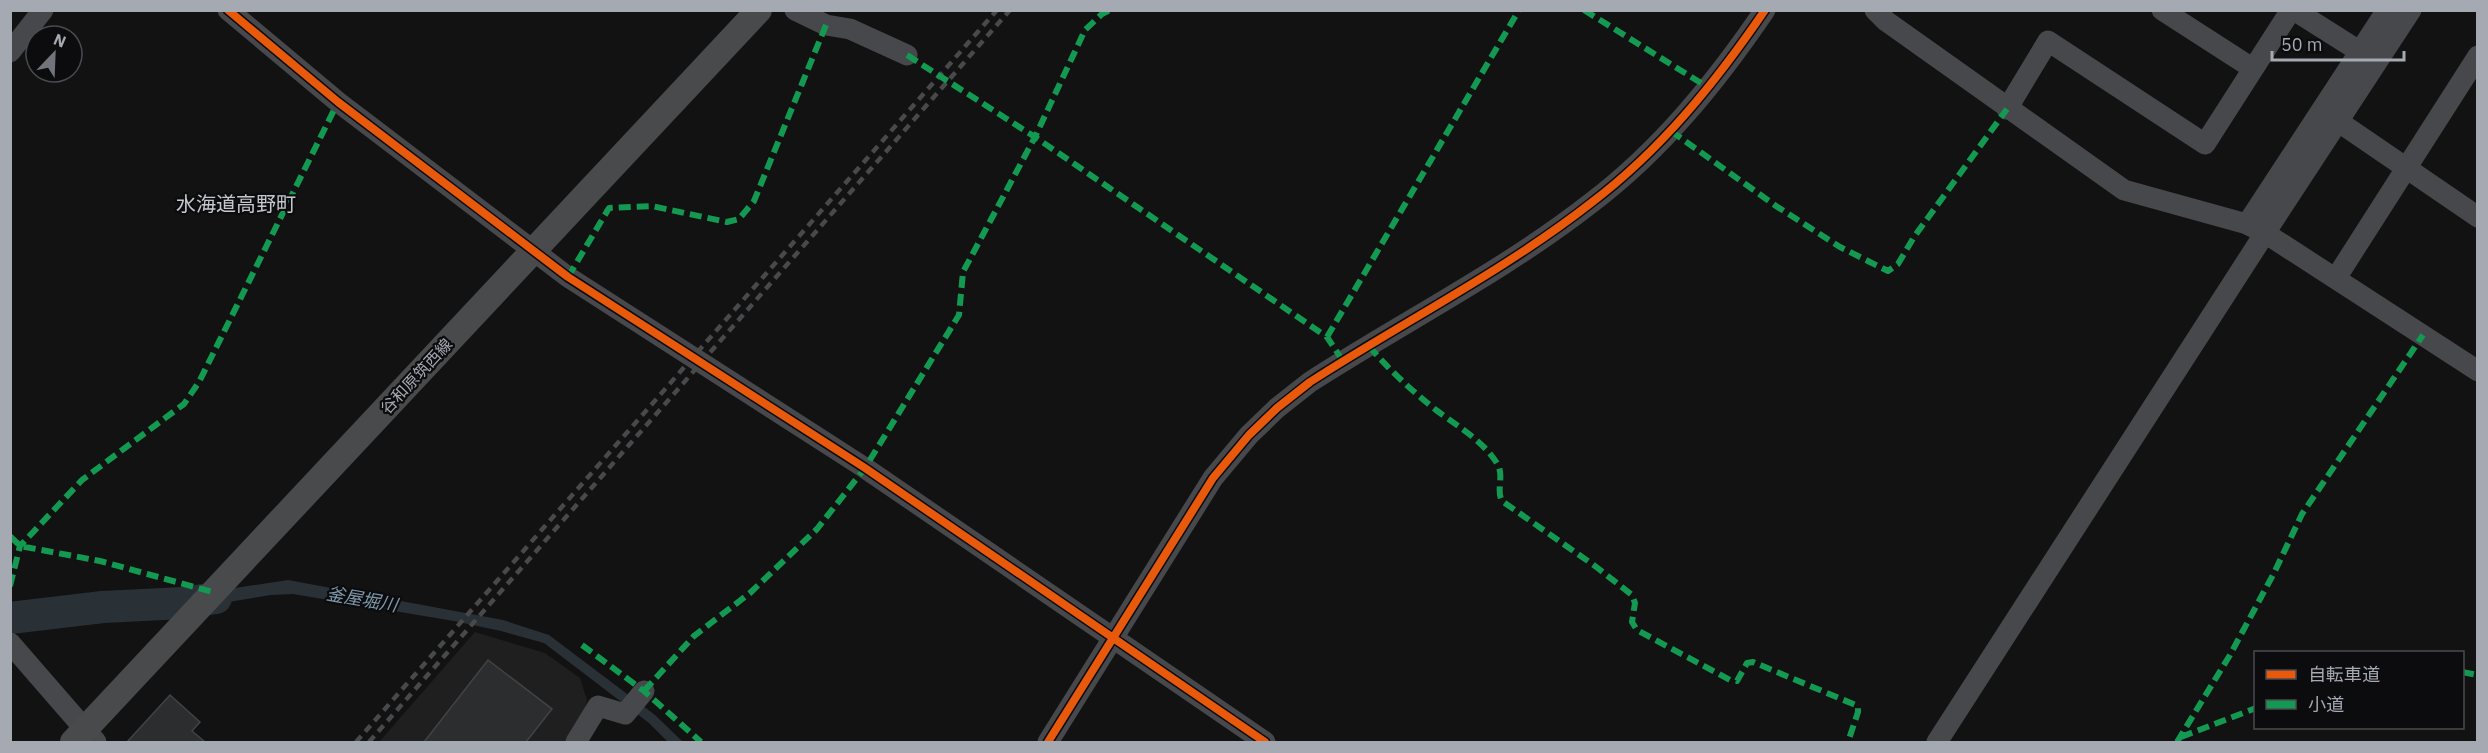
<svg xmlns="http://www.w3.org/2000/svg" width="2488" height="753" font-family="'IBM Plex Sans','Noto Sans JP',sans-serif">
  <rect width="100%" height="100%" fill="#121212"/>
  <path fill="#1f1f20" d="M475,632L545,653L580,678L587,700L583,718L568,742H379Z"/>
  <path fill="#2a3136" d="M288,580L503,620L549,635L655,715L683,742H668L649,723L544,643L501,631L454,621L293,594L271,595L173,611L176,597Z"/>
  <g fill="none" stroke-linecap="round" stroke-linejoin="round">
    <path stroke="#2a3136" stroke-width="32" d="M10,618L103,607L183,603L216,598"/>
  </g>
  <path fill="#2c2d2e" stroke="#424345" stroke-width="1.5" d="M488,660L552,709L526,742H424Z
    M170,695L200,722L192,731L205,742H127Z"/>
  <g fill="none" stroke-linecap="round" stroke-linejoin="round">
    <path stroke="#46484b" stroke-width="21" d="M228,10L338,102L568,277L865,468L1265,742
      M795,10L826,25L850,29L907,55
      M1875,10L1886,21L2124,190L2247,224L2265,233L2478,371
      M2162,10L2252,68
      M2294,10L2370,58
      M10,52L43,10
      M2007,109L2048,41L2205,144L2291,10
      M2339,122L2478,217
      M2247,224L2387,10
      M2336,278L2478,56
      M10,643L96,742
      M576,742L598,706L625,714L644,691
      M1048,742L1213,478L1249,435L1277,408L1310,382C1403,322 1504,271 1591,203C1661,150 1716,82 1765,10
      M1937,742L2265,233L2411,10"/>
    <path stroke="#494a4c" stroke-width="26" d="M73,742L759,10"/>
    <path stroke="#48494b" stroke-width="4.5" stroke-dasharray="8 6" stroke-linecap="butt" d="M356,742L997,10
      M369,742L1010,10"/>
    <path stroke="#139951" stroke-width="6" stroke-dasharray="12 6" stroke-linecap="butt" d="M1584,10L1709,88
      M907,55L1035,137L1327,337L1343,361
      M1671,131L1776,206L1840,247L1888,271L1898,264L1914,237L2007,109
      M568,277L609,208L652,206L727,222L739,219L754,201L826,25
      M1327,337L1519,10
      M1369,346C1389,370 1411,390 1436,410C1457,426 1484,441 1498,465C1504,477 1496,490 1502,501L1595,566L1632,595L1635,603L1632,622L1637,630L1730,680L1737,681L1747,663L1753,662L1858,706V712L1848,742
      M10,536L20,546L100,561L213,592
      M10,586L20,546L82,480L184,404L199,382L338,102
      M582,645L644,691L701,742
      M2462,672L2478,675
      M644,691L694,636L750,593L817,529L865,468L959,315L963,272L1035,137L1085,30L1102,14L1110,10
      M2181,737L2256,708
      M2177,742L2230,655L2274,573L2302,514L2423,335"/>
    <defs>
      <path id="cycleway" d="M228,10L338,102L568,277L865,468L1265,742
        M1048,742L1213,478L1249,435L1277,408L1310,382C1403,322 1504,271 1591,203C1661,150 1716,82 1765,10"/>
    </defs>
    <use href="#cycleway" stroke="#0c0c0e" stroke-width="11"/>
    <use href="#cycleway" stroke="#e8590c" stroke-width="8"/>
  </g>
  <g text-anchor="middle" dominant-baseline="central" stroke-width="4.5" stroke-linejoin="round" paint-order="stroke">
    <g font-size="16" fill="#a4a9b2" stroke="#0c0c0e">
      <text transform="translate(416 376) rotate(-47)">谷和原筑西線</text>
    </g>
    <g font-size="18" font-style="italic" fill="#7e98aa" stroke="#0c0c0e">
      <text transform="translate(362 599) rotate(10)">釜屋堀川</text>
    </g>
    <g font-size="20" fill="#c5c8ce" stroke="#0c0c0e">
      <text x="236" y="203">水海道高野町</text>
    </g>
  </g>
  <rect width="2488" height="753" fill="none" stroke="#a4a9b2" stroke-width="24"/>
  <rect x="2254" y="651" width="210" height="78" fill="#0c0c0e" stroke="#494b50" stroke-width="1.5"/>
  <rect x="2266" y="670" width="30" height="9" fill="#e8590c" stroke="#494b50" stroke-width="1.5"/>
  <text x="2308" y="681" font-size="18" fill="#a4a9b2">自転車道</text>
  <rect x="2266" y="700" width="30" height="9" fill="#139951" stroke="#494b50" stroke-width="1.5"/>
  <text x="2308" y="711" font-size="18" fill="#a4a9b2">小道</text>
  <g transform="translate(54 54) rotate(23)"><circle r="28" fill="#0c0c0e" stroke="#494b50" stroke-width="1.5"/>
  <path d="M0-4.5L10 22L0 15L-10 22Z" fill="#71747a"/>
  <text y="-9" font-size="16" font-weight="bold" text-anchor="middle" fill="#a4a9b2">N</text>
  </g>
  <path d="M2272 51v9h132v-9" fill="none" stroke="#a4a9b2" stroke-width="3"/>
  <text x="2281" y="51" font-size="18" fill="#a4a9b2" stroke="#0c0c0e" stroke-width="4.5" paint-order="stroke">50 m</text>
</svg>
